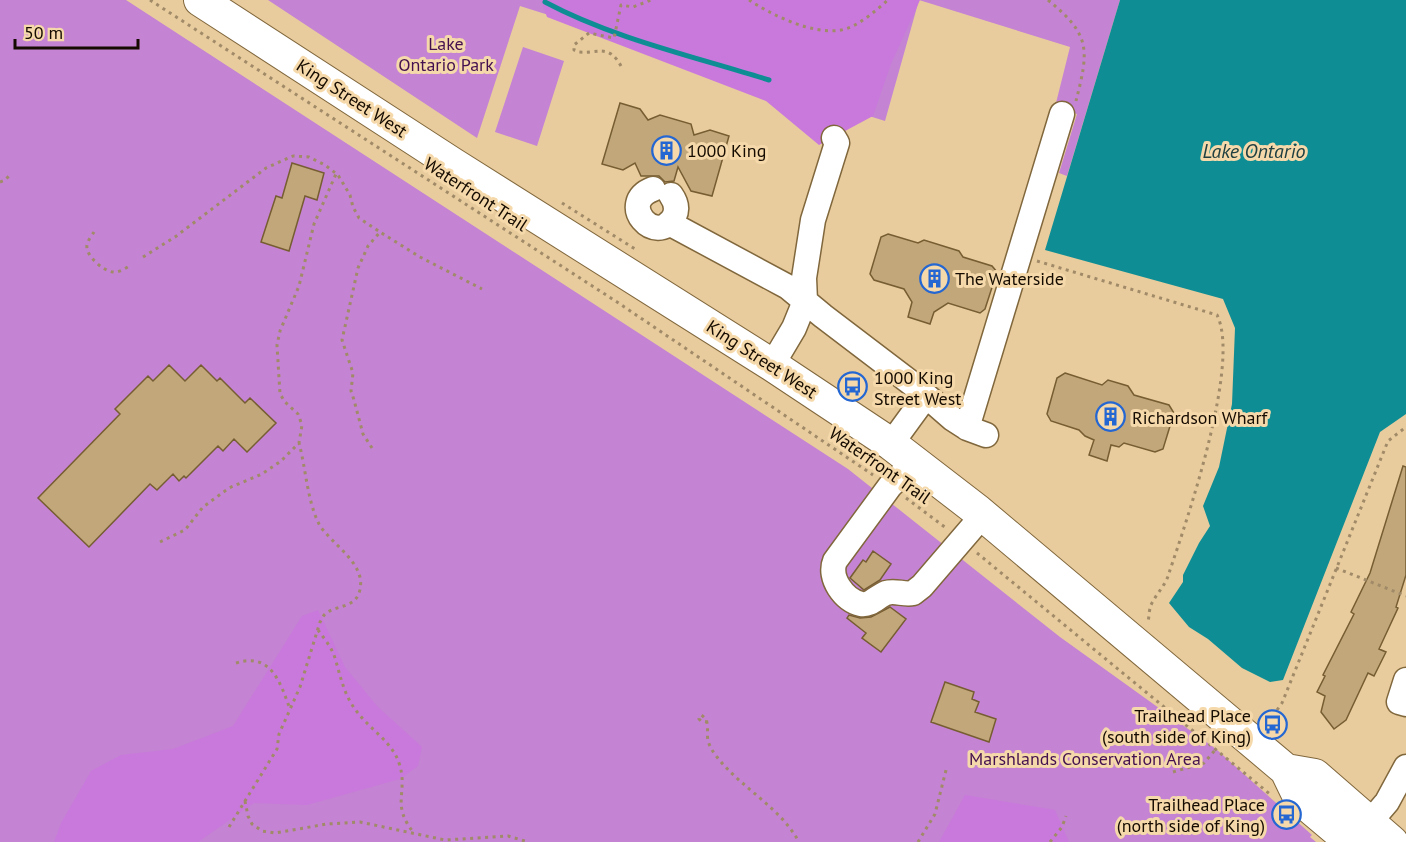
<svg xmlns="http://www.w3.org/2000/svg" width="1406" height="842" font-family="'PT Sans',sans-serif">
  <rect width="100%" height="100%" fill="#e8cc9e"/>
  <path fill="#c483d3" d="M0,0H126L848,469L1060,637L1216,749L1312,835L1310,837L1316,842H0Z
    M268,0H919L885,121L520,6L477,138Z
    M919,0H1120L1067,176L1059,173L1077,114L1055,107L1070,47Z
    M523,47L564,61L537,146L495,132Z"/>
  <path fill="#c979dc" d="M541,0H920L891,64L873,116L819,145L766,101L547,17Z
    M318,610L345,667L377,706L422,747L418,766L400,779L307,805L254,803L198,842H54L61,823L91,771L121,755L173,749L233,726L302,616Z
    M965,795L1055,810L1069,842H939Z"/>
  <path fill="#0e8e94" d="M1120,0H1406V414L1380,432L1283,680L1270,682L1242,668L1208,639L1189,627L1169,603L1183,582V575L1199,543L1210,526L1203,506L1219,467L1232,404L1235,328L1223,299L1045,250Z"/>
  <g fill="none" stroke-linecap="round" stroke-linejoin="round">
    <path stroke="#0e8e94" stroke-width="5" d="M545,2C612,38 696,57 769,80"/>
  </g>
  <path fill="#c2a77b" stroke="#765d32" stroke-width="1.5" d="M620,103L640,109L648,120L660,115L691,124L694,135L710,130L729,136L712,196L691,191L678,167L674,181L665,182L659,176H641L635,163L623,170L602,164Z
    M292,163L324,173L317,200L305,196L289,251L261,242L276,196L282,198Z
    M888,234L918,243L924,240L959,251L963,257L992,266L997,272L985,309L980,313L948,303L934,312L930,324L908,317L912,302L904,289L874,280L870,274L881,237Z
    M169,365L185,381L201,365L217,381L220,378L245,403L250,398L276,423L247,452L234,439L223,451L218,446L186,478L184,476L179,481L173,474L157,490L150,484L89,547L38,498L120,414L115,409L148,376L153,381Z
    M1065,373L1102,385L1108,380L1128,386L1134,395L1169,405L1174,413L1163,449L1155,452L1124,443L1119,447L1111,445L1107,461L1089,455L1094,440L1085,436L1079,430L1051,421L1047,414L1057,378Z
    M1403,466L1406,467V575L1396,607L1398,608L1379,649L1386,652L1374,676L1368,673L1346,720L1334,729L1321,712L1325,696L1317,692L1325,676L1323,675L1354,614L1351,612L1370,573Z
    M873,551L891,564L880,580L864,590L850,578L863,560L866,562Z
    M890,607L906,619L881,652L862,638L866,633L847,618L849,615L860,618L871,617Z
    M945,682L974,692L972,699L979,702L975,712L996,719L989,742L931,722Z"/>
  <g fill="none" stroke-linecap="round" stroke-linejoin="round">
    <defs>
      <path id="minor" d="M653,189C616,203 656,248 674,217C678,209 676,202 671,195
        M669,223L788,287L823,316L915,386L953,419L967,428L986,435
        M772,365L794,328L805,301L804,278L813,220L837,143L834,138
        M967,428L1062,114
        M891,444L926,396
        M914,462L890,486L835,561C828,578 844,600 861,604C870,606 878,596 886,593C895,590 904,595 913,593L922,586L983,515
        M1406,680L1399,702L1406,704
        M1358,836L1387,802L1406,767"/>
      <path id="major" d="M200,0L453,164L772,365L891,444L978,511L1286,770L1300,799L1351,842
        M1286,770L1315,775L1392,842"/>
    </defs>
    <use href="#minor" stroke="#80673c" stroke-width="27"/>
    <use href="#major" stroke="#80673c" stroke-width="34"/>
    <path stroke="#a08a68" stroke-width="3" stroke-dasharray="3 4.5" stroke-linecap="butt" d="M150,0L617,302L873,475
      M749,0C772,15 812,35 841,30C858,27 875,11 888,0
      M1048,0C1091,35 1089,50 1076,101
      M621,66C608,43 598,54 578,52L574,50V45L589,33L614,38L621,5L633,7L651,0
      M0,182L5,180L11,174
      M562,203L635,249
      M94,232C92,235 88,240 87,245C85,255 103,271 113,272C119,273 126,268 131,265
      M143,257L175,237L266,168L293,156L309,157L325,165L338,175L350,195L353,207L359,218L380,232
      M1037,261L1217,315C1241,363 1187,520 1169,573C1166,585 1156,594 1151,605C1149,610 1149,617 1148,623
      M372,448L363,434L354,400L351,391L353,373L342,340L358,268L368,246L380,232L420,257L482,289
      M906,498L946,528
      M160,542L185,530L203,507L229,488L262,474L281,461L299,443L302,425L298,414L285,402L280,394L277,345L280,331L299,286L314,224L336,174
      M977,553L1271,795
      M1336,568L1406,596
      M318,630C324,638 332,648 335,658C341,678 344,696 358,713C371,730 392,742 399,763C409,792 390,804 414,833
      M236,663C271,652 280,682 290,709
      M1277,710L1282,703L1388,441L1406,427
      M708,722L701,721L699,719L701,715C711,721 706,731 708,741C710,747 713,752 717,757C741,788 780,807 799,842
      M1173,772L1204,763L1216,749
      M245,801L248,816L252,824L262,831L275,833L327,824L360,822L445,840L508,836L528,842
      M229,827L277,749L279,734L300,687L320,622C322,619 323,616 325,614C336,605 354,608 359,593C369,564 331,545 319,524C307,500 306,469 299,443
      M918,842L935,814L946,770
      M1050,842L1062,827L1066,816"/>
    <use href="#minor" stroke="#fff" stroke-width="24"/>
    <use href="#major" stroke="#fff" stroke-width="32"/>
  </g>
  <defs>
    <symbol id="building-ring" viewBox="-11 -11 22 22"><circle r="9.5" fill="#f5d9aa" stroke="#2467d3" stroke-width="1.5"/><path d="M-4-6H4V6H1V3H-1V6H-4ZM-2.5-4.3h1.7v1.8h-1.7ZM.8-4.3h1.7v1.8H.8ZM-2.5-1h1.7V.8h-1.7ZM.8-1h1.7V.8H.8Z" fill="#2467d3"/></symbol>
    <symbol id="bus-ring" viewBox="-11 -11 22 22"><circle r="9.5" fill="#f5d9aa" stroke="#2467d3" stroke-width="1.5"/><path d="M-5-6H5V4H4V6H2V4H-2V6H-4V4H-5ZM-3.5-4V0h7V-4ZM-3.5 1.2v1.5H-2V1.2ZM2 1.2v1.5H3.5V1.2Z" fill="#2467d3"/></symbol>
  </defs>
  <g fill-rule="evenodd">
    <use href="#building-ring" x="650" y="134" width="33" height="33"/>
    <use href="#building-ring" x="918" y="262" width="33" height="33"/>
    <use href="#bus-ring" x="836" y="370" width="33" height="33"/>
    <use href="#building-ring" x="1094" y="400" width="33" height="33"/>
    <use href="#bus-ring" x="1256" y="708" width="33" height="33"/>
    <use href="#bus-ring" x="1270" y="798" width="33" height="33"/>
  </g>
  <g text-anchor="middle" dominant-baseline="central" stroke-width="6" stroke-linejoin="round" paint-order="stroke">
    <g font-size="18" fill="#44104f" stroke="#f5d9aa">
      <text x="446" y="43">Lake<tspan x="446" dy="21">Ontario Park</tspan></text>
      <text x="1085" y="758">Marshlands Conservation Area</text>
    </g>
    <g font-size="18" fill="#150b00" stroke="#f5d9aa">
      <text transform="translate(352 98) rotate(33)">King Street West</text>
      <text transform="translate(476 194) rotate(33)">Waterfront Trail</text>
      <text transform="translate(762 359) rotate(33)">King Street West</text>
      <text transform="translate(880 465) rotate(35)">Waterfront Trail</text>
    </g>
    <g font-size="18" fill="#150b00" stroke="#f5d9aa" text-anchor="start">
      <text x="687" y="150">1000 King</text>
      <text x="955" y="278">The Waterside</text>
      <text x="874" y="377">1000 King<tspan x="874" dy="21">Street West</tspan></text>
      <text x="1132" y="417">Richardson Wharf</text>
      <text x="1251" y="715" text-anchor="end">Trailhead Place<tspan x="1251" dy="21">(south side of King)</tspan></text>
      <text x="1265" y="804" text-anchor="end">Trailhead Place<tspan x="1265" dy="21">(north side of King)</tspan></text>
    </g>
    <g font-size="20" font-style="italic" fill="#204042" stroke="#f5d9aa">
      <text x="1254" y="151">Lake Ontario</text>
    </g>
  </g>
  <path d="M15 39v9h123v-9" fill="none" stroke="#150b00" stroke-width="3"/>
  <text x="24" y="39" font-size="18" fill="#150b00" stroke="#f5d9aa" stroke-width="4.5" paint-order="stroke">50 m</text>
</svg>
